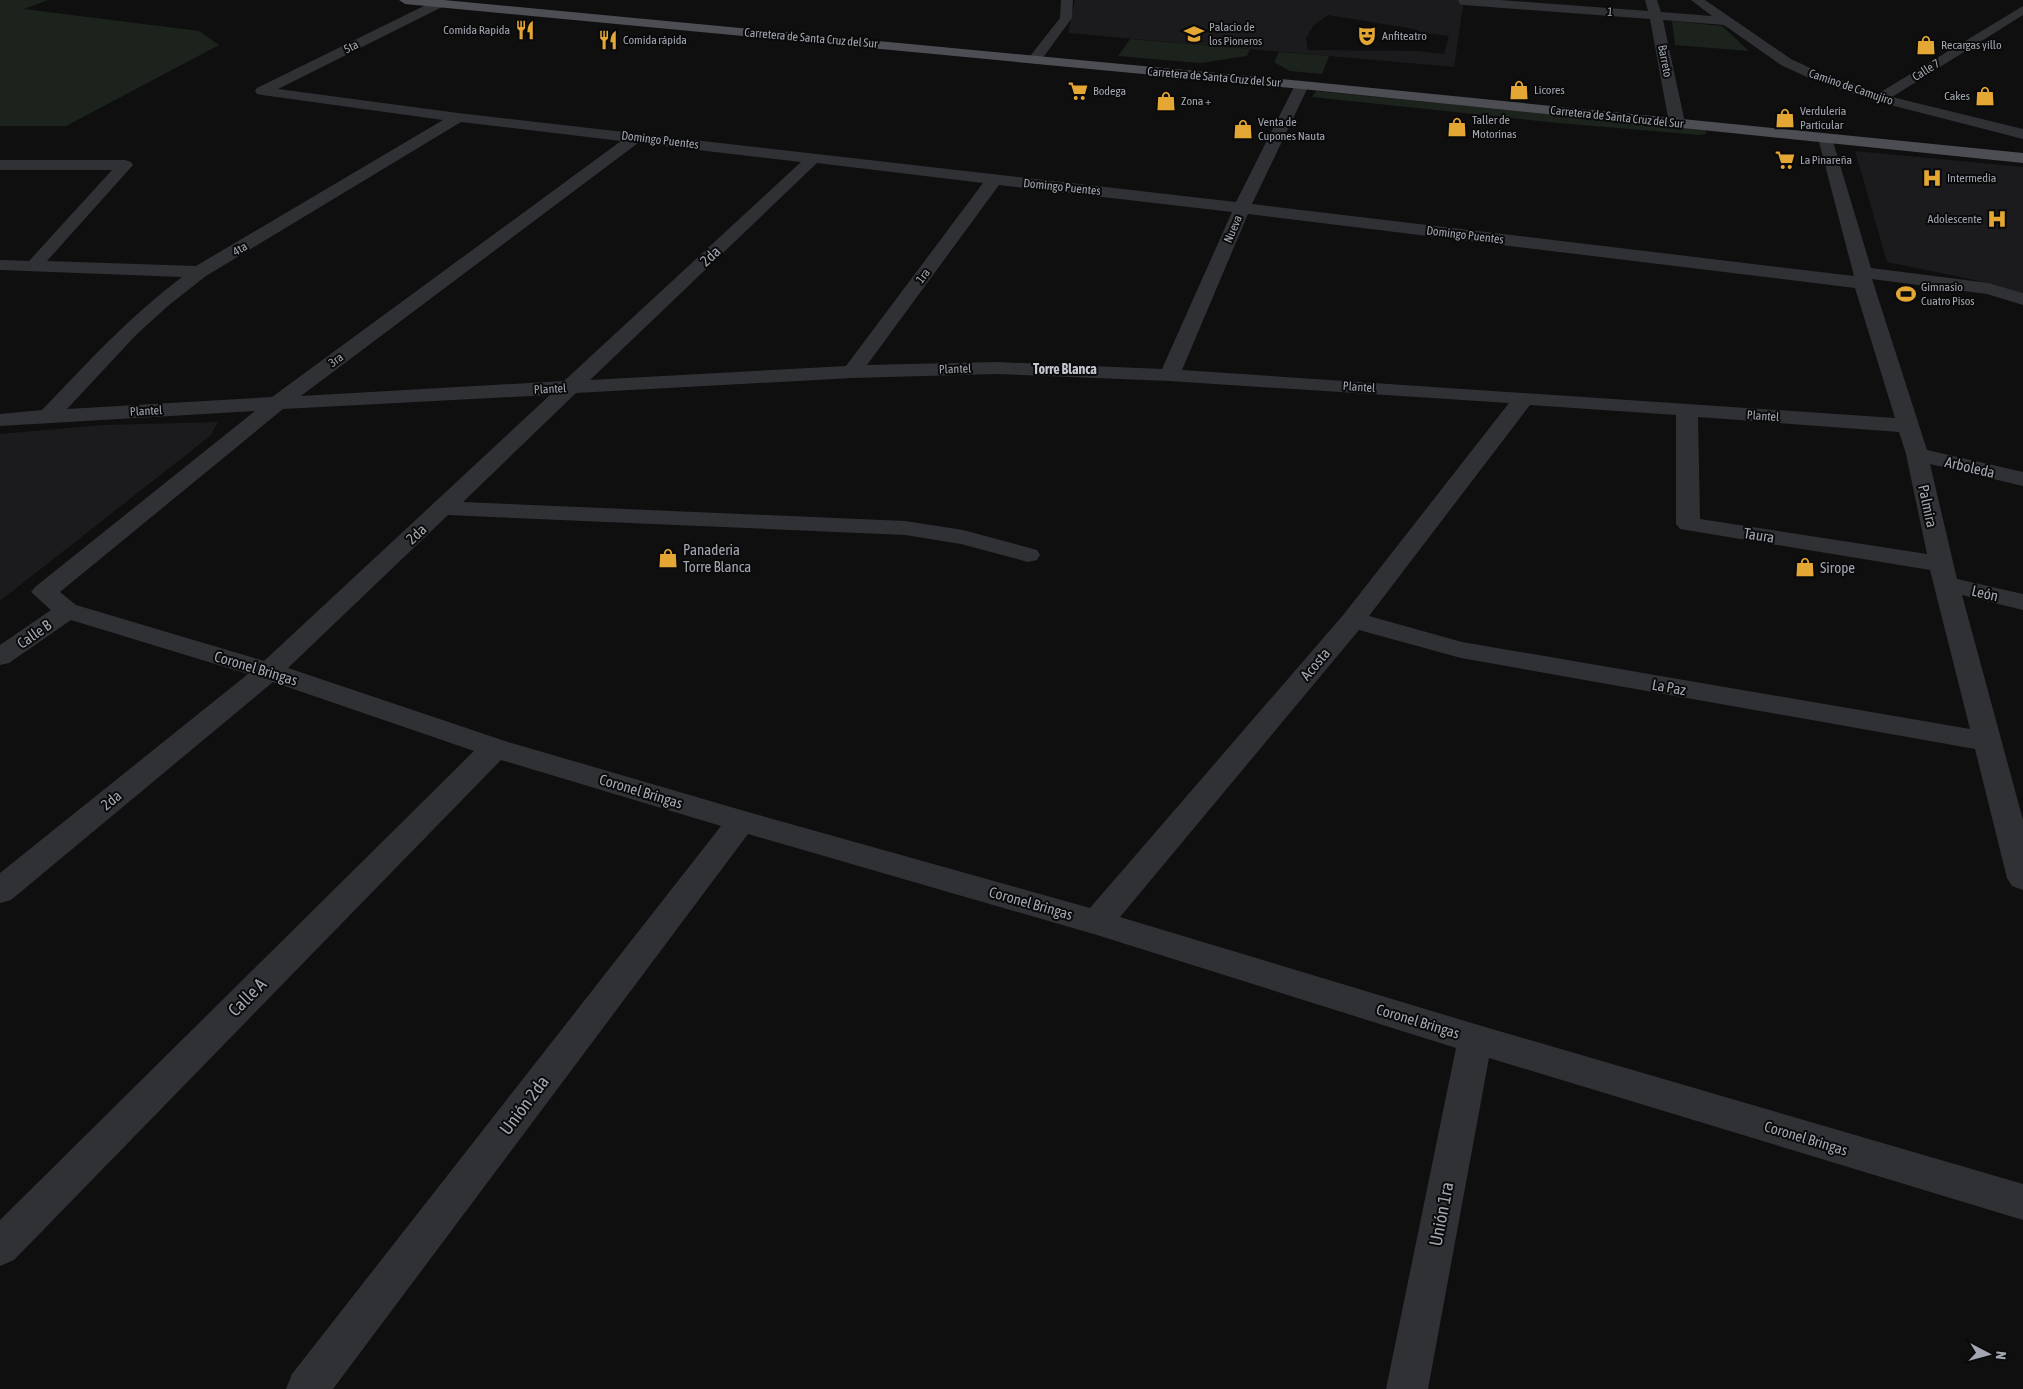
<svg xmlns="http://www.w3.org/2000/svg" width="2023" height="1389" font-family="'Asap Condensed',sans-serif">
  <rect width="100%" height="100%" fill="#0f0f10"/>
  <path fill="#1b1b1d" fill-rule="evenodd" d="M1075,0H1464L1454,67L1068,33ZM1328,15L1414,29L1424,33L1449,36L1444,54L1417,51L1308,50L1306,38L1314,25Z
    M1855,151L2023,167V293L1994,284L1887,262Z
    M218,422L210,436L0,601V434L104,425Z"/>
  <path fill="#1c231d" d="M0,0H48L24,9L199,31L219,45L66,126H0Z
    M1672,21L1722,26L1749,51L1675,45Z
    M1130,39L1250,49L1247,56L1200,63L1118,56Z
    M1279,52L1329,56L1322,74L1290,71L1274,62Z
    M1316,91L1702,129L1706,131V134L1700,135L1558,123L1312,97Z"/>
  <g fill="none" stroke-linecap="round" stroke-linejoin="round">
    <path fill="#303135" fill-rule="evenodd" d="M436,0H443L446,3L444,6L278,89L458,113L1236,202L1295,85L1297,82H1307L1309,85L1252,204L1854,276L1818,138L1821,135H1831L1871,268L1989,283L2023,293V305L1987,294L1872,279L1927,450L2023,472V486L1930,464L1957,579L2023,594V610L1962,595L2023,820V890L2012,886L2007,878L1975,749L1461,658L1359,630L1120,917L1475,1024L2023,1184V1220L1489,1058L1428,1389H1386L1456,1048L1097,935L748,834L333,1389H286L292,1374L721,826L501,760L14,1260L0,1266V1220L474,751L273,682L11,900L0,903V873L248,674L71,620L9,663L0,665V645L51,610L31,592L35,587L255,411L0,426V414L42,410C87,363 130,316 182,277L0,270V260L29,261L112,170H0V160H125L131,162L133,165L47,261L196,266L443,120L262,95L257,94L255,91L257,88ZM461,122L621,141L272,397L67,409L136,335L169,305L206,276ZM638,143L801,162L564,381L301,396ZM817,163L983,183L846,366L590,380ZM999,185L1232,212L1162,369L997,362L867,365ZM1248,214L1855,288L1895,418L1182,370ZM997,374L1169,381L1509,403L1344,614L1090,908L741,810L505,741L288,668L448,515L905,535L961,544L1028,562L1037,560L1040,555L1037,550L963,530L905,521L463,502L576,393L852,378ZM550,395L264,661L76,605L60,592L283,409ZM1530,405L1676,415V524L1680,529L1930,570L1970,729L1462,642L1369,616ZM1698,417L1899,432L1906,454L1927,554L1700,519Z
      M1061,0H1073L1072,18L1039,63H1029L1027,60L1060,18Z
      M1458,0H1500L1648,11L1645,0H1657L1661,12L1712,16L1691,0H1705L1791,59L1821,73L1879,93L2023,6V15L1892,97L2023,129V139L1875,101L1811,79L1781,65L1724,25L1663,20L1685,123L1682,126H1672L1669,123L1650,19L1464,5L1460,4Z"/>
    <path fill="#4d4e54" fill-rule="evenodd" d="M399,0H444L1302,81L2023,153V163L1302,89L405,4Z"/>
  </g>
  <defs>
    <symbol id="restaurant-bare" viewBox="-9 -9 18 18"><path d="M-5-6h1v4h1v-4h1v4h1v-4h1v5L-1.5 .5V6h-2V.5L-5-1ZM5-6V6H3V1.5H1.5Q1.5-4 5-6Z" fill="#e4a734" stroke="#0a0a0b" stroke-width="2.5" paint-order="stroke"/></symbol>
    <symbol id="school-bare" viewBox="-9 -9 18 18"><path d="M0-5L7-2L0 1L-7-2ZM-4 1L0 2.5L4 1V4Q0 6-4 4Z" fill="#e4a734" stroke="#0a0a0b" stroke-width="2.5" paint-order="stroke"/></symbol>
    <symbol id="theatre-bare" viewBox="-9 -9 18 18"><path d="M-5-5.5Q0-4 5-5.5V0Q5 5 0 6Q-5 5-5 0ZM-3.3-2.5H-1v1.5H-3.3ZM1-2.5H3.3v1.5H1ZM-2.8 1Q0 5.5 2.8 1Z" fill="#e4a734" stroke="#0a0a0b" stroke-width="2.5" paint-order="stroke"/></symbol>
    <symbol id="shop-bare" viewBox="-9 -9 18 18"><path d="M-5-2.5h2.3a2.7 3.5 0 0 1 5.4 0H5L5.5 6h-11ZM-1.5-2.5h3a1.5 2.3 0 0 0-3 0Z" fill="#e4a734" stroke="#0a0a0b" stroke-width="2.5" paint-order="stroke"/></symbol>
    <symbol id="supermarket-bare" viewBox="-9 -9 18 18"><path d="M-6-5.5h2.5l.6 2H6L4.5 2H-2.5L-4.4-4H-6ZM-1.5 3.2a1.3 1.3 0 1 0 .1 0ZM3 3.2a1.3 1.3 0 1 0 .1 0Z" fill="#e4a734" stroke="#0a0a0b" stroke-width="2.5" paint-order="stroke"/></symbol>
    <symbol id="hospital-bare" viewBox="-9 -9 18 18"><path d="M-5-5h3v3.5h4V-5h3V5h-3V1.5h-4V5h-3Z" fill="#e4a734" stroke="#0a0a0b" stroke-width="2.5" paint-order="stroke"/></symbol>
    <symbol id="stadium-bare" viewBox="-9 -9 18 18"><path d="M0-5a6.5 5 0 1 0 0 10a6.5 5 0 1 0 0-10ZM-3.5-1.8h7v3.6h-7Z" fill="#e4a734" stroke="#0a0a0b" stroke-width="2.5" paint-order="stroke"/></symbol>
  </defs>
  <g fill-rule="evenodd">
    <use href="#restaurant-bare" x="511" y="16" width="28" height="28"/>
    <use href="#school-bare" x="1180" y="20" width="28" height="28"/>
    <use href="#theatre-bare" x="1353" y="22" width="28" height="28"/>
    <use href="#restaurant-bare" x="594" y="26" width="28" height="28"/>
    <use href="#shop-bare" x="1912" y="31" width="28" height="28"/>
    <use href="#shop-bare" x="1505" y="76" width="28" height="28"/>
    <use href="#supermarket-bare" x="1064" y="77" width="28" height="28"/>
    <use href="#shop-bare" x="1971" y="82" width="28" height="28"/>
    <use href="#shop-bare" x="1152" y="87" width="28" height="28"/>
    <use href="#shop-bare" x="1771" y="104" width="28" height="28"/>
    <use href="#shop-bare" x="1443" y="113" width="28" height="28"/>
    <use href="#shop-bare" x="1229" y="115" width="28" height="28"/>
    <use href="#supermarket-bare" x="1771" y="146" width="28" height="28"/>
    <use href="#hospital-bare" x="1918" y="164" width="28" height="28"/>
    <use href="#hospital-bare" x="1983" y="205" width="28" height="28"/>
    <use href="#stadium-bare" x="1892" y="280" width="28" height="28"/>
    <use href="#shop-bare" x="654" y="544" width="28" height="28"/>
    <use href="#shop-bare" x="1791" y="553" width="28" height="28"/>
  </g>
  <g text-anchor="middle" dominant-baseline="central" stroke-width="4" stroke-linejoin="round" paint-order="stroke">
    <g font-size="12" fill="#a1a6b0" stroke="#0a0a0b">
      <text transform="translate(1610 12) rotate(4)">1</text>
      <text transform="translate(811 38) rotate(5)">Carretera de Santa Cruz del Sur</text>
      <text transform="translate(351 47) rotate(-26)">5ta</text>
      <text transform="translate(1665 61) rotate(79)">Barreto</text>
      <text transform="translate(1926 70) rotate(-32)">Calle 7</text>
      <text transform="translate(1214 77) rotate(5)">Carretera de Santa Cruz del Sur</text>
      <text transform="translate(1851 87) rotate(19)">Camino de Camujiro</text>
      <text transform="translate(1617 117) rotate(6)">Carretera de Santa Cruz del Sur</text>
      <text transform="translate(660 140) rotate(7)">Domingo Puentes</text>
      <text transform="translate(1062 187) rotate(6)">Domingo Puentes</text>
      <text transform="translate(1233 229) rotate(-67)">Nueva</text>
      <text transform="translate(1465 235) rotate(7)">Domingo Puentes</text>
      <text transform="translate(240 249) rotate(-31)">4ta</text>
      <text transform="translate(923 276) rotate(-53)">1ra</text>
      <text transform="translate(336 360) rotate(-37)">3ra</text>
      <text transform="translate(955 369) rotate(-2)">Plantel</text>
      <text transform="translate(1359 387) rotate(4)">Plantel</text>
      <text transform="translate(550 389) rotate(-3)">Plantel</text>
      <text transform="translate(146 411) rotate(-3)">Plantel</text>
      <text transform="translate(1763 416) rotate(4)">Plantel</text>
    </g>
    <g font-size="12" fill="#a1a6b0" stroke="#0a0a0b" text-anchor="start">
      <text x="1209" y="27">Palacio de<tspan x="1209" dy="14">los Pioneros</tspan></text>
      <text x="510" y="30" text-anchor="end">Comida Rapida</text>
      <text x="1382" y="36">Anfiteatro</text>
      <text x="623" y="40">Comida rápida</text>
      <text x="1941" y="45">Recargas yillo</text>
      <text x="1534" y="90">Licores</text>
      <text x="1093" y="91">Bodega</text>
      <text x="1970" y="96" text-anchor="end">Cakes</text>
      <text x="1181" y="101">Zona +</text>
      <text x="1800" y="111">Verdulería<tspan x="1800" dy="14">Particular</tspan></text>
      <text x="1472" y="120">Taller de<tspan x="1472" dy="14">Motorinas</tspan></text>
      <text x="1258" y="122">Venta de<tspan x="1258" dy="14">Cupones Nauta</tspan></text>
      <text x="1800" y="160">La Pinareña</text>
      <text x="1947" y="178">Intermedia</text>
      <text x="1982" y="219" text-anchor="end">Adolescente</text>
      <text x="1921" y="287">Gimnasio<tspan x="1921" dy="14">Cuatro Pisos</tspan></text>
    </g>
    <g font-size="14" font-weight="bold" fill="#c2c5cd" stroke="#0a0a0b">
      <text x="1065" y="369">Torre Blanca</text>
    </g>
    <g font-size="15" fill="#a1a6b0" stroke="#0a0a0b">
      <text transform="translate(710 256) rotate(-43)">2da</text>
      <text transform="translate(1970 467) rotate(13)">Arboleda</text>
      <text transform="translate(1928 506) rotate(78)">Palmira</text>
      <text transform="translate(416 534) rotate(-43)">2da</text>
      <text transform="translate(1759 535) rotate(9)">Taura</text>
      <text transform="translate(1985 593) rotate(13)">León</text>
      <text transform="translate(34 634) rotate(-35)">Calle B</text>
      <text transform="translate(1315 664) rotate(-50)">Acosta</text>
      <text transform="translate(256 668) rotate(17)">Coronel Bringas</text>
      <text transform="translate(1669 687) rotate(10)">La Paz</text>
      <text transform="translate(641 791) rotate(17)">Coronel Bringas</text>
      <text transform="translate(111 800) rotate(-39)">2da</text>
      <text transform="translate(1031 903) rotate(16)">Coronel Bringas</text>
      <text transform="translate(1418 1021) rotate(17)">Coronel Bringas</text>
      <text transform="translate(1806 1138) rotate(17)">Coronel Bringas</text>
    </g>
    <g font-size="15" fill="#a1a6b0" stroke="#0a0a0b" text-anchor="start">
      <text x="683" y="549">Panaderia<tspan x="683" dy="17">Torre Blanca</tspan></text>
      <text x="1820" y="567">Sirope</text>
    </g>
    <g font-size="18" fill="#a1a6b0" stroke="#0a0a0b">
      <text transform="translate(247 997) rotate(-45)">Calle A</text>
      <text transform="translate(524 1105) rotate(-53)">Unión 2da</text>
      <text transform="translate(1441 1214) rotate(-79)">Unión 1ra</text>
    </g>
  </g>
  <g transform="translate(1988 1354) rotate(96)" stroke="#0a0a0b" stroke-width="4" paint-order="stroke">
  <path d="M0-4L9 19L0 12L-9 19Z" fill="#a1a6b0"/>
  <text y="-8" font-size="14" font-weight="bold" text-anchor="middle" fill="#a1a6b0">N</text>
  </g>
</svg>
